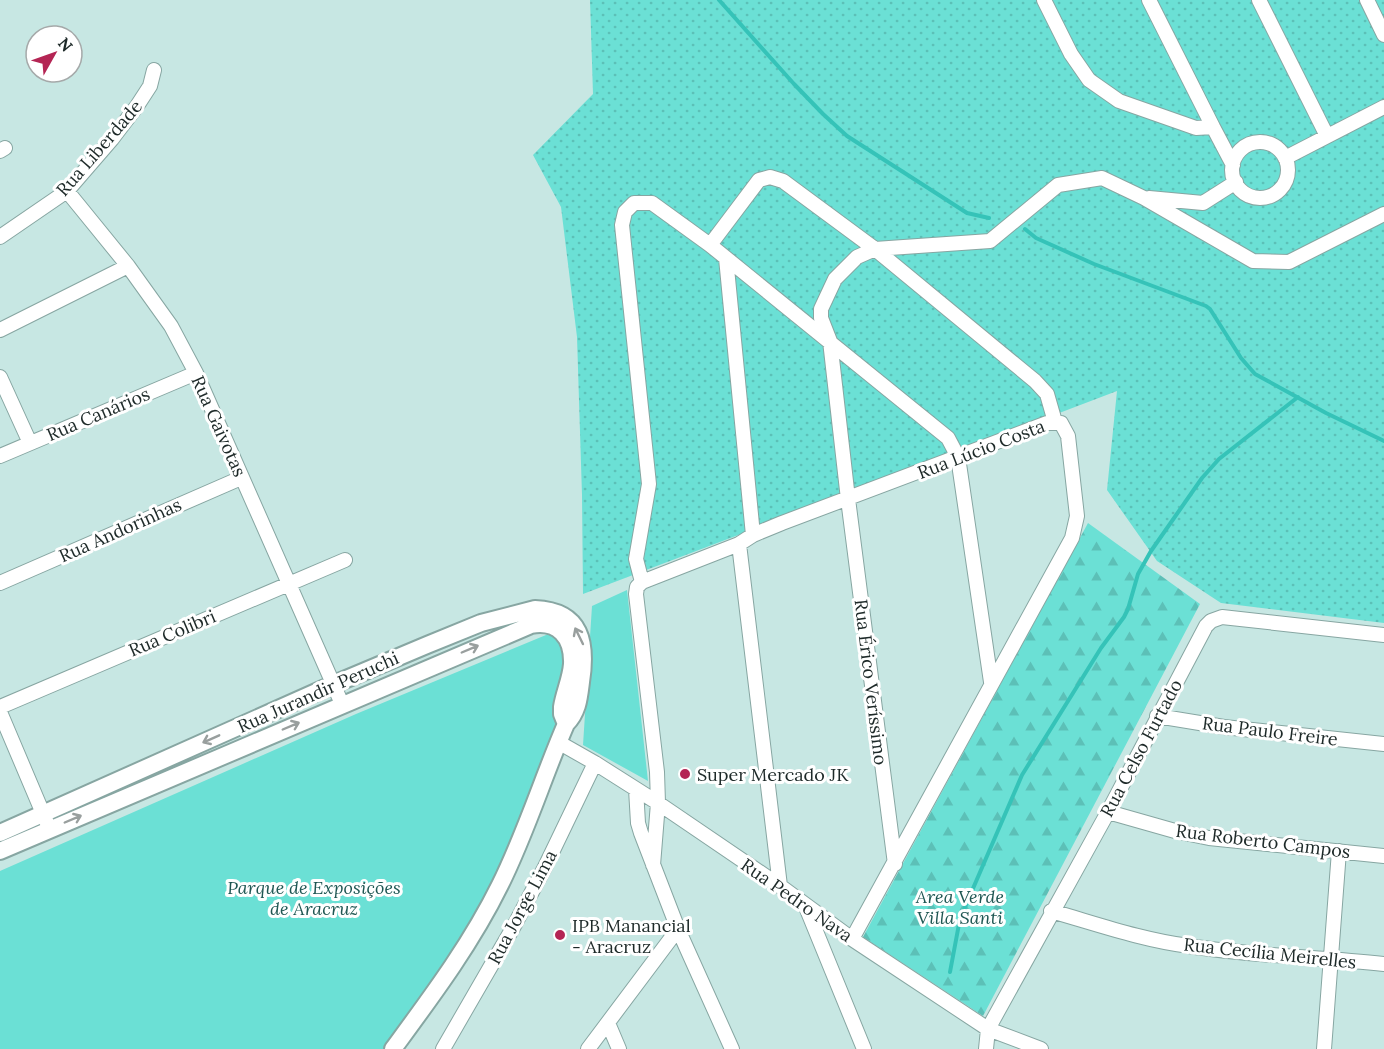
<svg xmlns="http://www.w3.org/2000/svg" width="1384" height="1049" font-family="Lora,serif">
  <defs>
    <pattern id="grass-dots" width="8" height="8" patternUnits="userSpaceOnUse" patternTransform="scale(1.5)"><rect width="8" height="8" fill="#6be0d5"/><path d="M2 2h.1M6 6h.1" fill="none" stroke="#5cc0b7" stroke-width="1.8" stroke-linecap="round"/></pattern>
    <pattern id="forest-firs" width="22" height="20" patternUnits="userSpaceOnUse" patternTransform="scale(1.5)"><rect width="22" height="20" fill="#6be0d5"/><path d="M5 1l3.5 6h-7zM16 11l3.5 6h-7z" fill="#5cc0b7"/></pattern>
  </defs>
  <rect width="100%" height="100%" fill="#c7e7e3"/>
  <path fill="url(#grass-dots)" d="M590,0H1384V623L1221,603L1157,561L1107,490L1117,391L583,594L582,495L577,337L561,207L533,155L593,94Z"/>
  <path fill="url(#forest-firs)" d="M1088,523L1200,604L983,1016L863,937Z"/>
  <path fill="#6be0d5" d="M627,590L648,781L583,745L592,606Z
    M556,633L570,642L559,735L500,885L388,1049H0V871L356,714L546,635Z"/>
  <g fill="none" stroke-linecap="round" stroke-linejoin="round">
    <path stroke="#35c3b8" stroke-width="4" d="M719,0L794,84L823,114L847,136L967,213L989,218
      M1025,229L1036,238L1094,264L1206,306L1210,309L1241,358L1255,374L1326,413L1384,441
      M950,972L959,924L965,907L1022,775L1101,648L1124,617L1128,609L1138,574L1151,551L1202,478L1219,459L1298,397"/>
    <defs>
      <path id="minor" d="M1044,0L1071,54L1089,80L1119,101L1196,128L1213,127L1149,0
        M1259,0L1327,136
        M1367,0L1384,35
        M1213,127L1233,165
        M1232 170a28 28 0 1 1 56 0a28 28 0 1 1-56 0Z
        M0,151L5,148
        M1285,158L1384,107
        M67,191L128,266L171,326L196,373L342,704
        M1149,198L1203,203L1236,182
        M0,237L67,191L112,139L137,106L150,86L154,70
        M710,245L759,180L770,177L783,181L875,249L1035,381L1047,394L1055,422
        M726,258L753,535
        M0,330L128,266
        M0,377L30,443
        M0,456L196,373
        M739,544L780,886
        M642,582L636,559L649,484L622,225L625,212L634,203H652L710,245L948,438L958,457L991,682
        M0,583L241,478
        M0,707L345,560
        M0,712L47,823
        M1157,716L1224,727L1384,744
        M558,742L595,763L658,803L780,886L852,939L988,1029L1041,1049
        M636,789L638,823L641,833L678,929L732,1049
        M1108,812L1175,831L1209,838L1384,856
        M895,864L848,499L830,341L821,318V309L835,279L857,257L875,249L990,241L1058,185L1102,178L1144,198L1253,261L1289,262L1384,214
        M653,865L658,803L657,772L636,594L637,587L642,582L739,544L753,535L782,523L1047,423H1061L1068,436L1077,516L1072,538L852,939
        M806,907L864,1049
        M1051,911C1097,924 1142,940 1189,946C1253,956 1319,957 1384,964
        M608,1023L619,1049
        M443,1049L514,926L545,867L595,763
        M588,1049L678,929
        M986,1049L988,1029L1108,812L1206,626L1211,621L1222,617L1384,635
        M1324,1049L1339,851"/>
      <path id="tertiary" d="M0,833L332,685L427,645L481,623L535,609C582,611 587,643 581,682C579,698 578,712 566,724C543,777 526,833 500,885C471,944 432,996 393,1049
        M0,851L531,625C558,620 573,637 572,664C571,679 564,693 562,707V714L566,724"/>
    </defs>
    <use href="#minor" stroke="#87a6a2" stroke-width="16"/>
    <use href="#tertiary" stroke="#87a6a2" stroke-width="20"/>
    <use href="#minor" stroke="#fff" stroke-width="14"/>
    <use href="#tertiary" stroke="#fff" stroke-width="16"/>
  </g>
  <defs><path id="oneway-shaft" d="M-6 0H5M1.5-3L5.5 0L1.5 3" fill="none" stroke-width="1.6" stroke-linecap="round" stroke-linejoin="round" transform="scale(1.5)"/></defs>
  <g stroke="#999f9e">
    <use href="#oneway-shaft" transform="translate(579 636) rotate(-116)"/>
    <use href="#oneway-shaft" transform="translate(470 649) rotate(-23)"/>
    <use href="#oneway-shaft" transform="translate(291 726) rotate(-23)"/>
    <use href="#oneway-shaft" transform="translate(211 739) rotate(156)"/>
    <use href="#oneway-shaft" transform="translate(73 819) rotate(-23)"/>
  </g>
  <g fill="#b42554" stroke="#fff" stroke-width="2">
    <circle cx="685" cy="774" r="6"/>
    <circle cx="560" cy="935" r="6"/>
  </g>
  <g text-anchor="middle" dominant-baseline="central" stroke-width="6" stroke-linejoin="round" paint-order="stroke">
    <g font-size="18" fill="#1d2928" stroke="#fff">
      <text transform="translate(99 148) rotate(-49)">Rua Liberdade</text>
      <text transform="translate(98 414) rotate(-23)">Rua Canários</text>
      <text transform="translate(219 426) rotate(66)">Rua Gaivotas</text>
      <text transform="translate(981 449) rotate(-21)">Rua Lúcio Costa</text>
      <text transform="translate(120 530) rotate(-24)">Rua Andorinhas</text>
      <text transform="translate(172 633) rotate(-23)">Rua Colibri</text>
      <text transform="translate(871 682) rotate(83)">Rua Érico Veríssimo</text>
      <text transform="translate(318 692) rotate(-24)">Rua Jurandir Peruchi</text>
      <text transform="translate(1270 731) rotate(7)">Rua Paulo Freire</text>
      <text transform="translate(1141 748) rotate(-62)">Rua Celso Furtado</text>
      <text transform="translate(1263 841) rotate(7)">Rua Roberto Campos</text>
      <text transform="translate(797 900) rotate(35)">Rua Pedro Nava</text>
      <text transform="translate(522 907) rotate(-62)">Rua Jorge Lima</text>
      <text transform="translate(1270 953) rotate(6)">Rua Cecília Meirelles</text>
    </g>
    <g font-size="18" fill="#1d2928" stroke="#fff" text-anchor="start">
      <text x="697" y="774">Super Mercado JK</text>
      <text x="572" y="925">IPB Manancial<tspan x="572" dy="21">- Aracruz</tspan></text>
    </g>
    <g font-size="18" font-style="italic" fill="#1e5652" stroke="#fff">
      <text x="314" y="887">Parque de Exposições<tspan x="314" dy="21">de Aracruz</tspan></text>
      <text x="960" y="896">Area Verde<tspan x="960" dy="21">Villa Santi</tspan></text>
    </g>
  </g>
  <g transform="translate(54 54) rotate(50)"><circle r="28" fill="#ffffff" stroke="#a5a9a9" stroke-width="1.5"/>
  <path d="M0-4.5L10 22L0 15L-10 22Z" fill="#b42554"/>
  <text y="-9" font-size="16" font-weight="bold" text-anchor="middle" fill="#1d2928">N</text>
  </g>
</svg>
